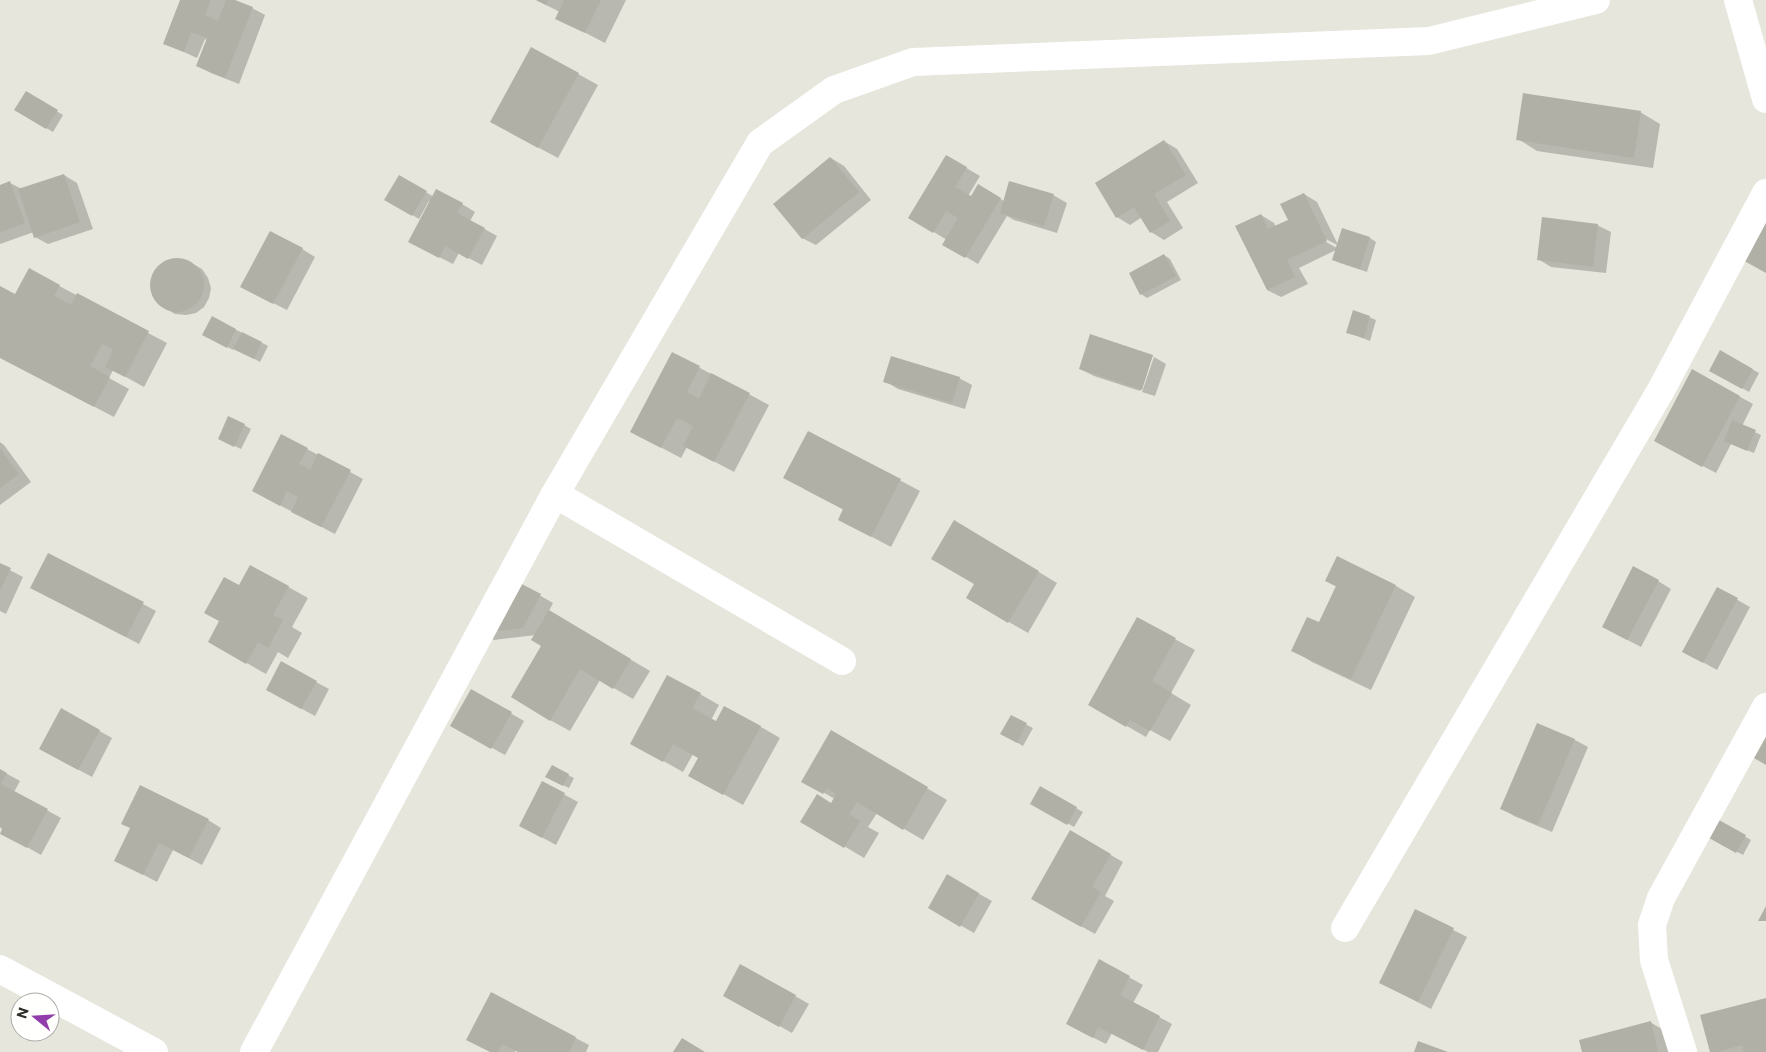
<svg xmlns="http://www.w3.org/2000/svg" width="1766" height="1052" font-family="Commissioner,sans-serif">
  <rect width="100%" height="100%" fill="#e6e6dd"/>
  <path fill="#0003" fill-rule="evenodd" d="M181,0H232L252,8L265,15L239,84L211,73L197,66L207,40L205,39L197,58L164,43Z
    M536,0H626L605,43L557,18L560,12Z
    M531,48L598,85L558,158L511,133Z
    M26,93L63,115L53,132L16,110Z
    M1640,112L1660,124L1653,168L1537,151L1518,139Z
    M1164,141L1177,149L1198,183L1167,202L1183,228L1164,240L1151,232L1142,217L1130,225L1117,217Z
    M946,156L980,176L968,196L971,198L979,186L1004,201L1053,195L1067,203L1057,233L1014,220L1007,216L978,264L944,244L947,240L909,217Z
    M831,158L844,166L871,200L816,245L802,238Z
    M64,175L77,183L93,229L48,244L35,237L34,232L0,244V186L10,183L22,189Z
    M399,176L434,197L462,204L475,212L470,221L497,236L482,265L459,253L453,264L423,249L431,202L429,201L419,219L386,199Z
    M1304,194L1317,202L1338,245L1342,230L1370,238L1376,242L1367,272L1340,263L1333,260L1336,250L1299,268L1308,284L1281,297L1267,290L1261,215L1274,223L1276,227L1289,221ZM1322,237L1337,245V248L1321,239Z
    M1597,225L1611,232L1606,273L1551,267L1538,259Z
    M302,249L315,257L287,310L255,294Z
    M1164,255L1170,259L1181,280L1147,298L1141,294Z
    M176,259L186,260L202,269L208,278L211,288L209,298L204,307L196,313L186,315L175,314L160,305L154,296L151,286L153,276L158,268L166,262Z
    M29,270L167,343L144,387L113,370L109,378L129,389L114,417L0,357V287L15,295Z
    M1354,311L1376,320L1370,341L1347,332Z
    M213,318L268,346L260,362L234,348L233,350L204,334Z
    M1091,336L1154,357H1152L1140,391L1094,376L1080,369Z
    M1721,352L1759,373L1749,392L1711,370Z
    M672,353L769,405L734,472L687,447L681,458L632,432Z
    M1154,357L1166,364L1155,396L1142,392Z
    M1693,371L1753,404L1742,426L1761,435L1754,453L1731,444L1716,473L1669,448Z
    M959,378L972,385L965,409L898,389L885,381Z
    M244,425L251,429L241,449L226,442Z
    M809,432L920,491L891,547L859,530L844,510L804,489Z
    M0,442L4,445L31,482L0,505Z
    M307,449L363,479L335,534L266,498Z
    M974,533L1057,583L1028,633L967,598L976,584Z
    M49,554L156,611L139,644L45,595Z
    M1337,558L1396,586L1415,597L1371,690L1312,662L1293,650L1319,624L1337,587L1326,581Z
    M0,565L23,577L6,614L0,611Z
    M251,566L308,598L292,627L302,633L288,658L278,652L266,674L229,653L240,587Z
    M511,579L553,603L549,611L650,671L633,699L600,680L570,731L550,720L543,646L536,635L494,640L482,633Z
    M1658,581L1671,589L1641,647L1616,634Z
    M1718,589L1750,607L1717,670L1697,659Z
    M1138,619L1195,650L1171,693L1191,705L1170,741L1150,730L1146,737L1090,705Z
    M316,682L329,689L315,716L280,697Z
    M472,691L524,721L505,755L452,726Z
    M700,694L719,705L711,720L717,723L761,727L780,738L743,805L709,786L700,758L693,754L683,772L651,754Z
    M61,710L112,738L92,777L53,756Z
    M1011,717L1033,728L1023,746L1002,734Z
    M832,732L947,800L923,840L877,813L868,827L879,833L864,858L802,821L832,804L835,799L803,781Z
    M1575,740L1588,747L1552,832L1514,816L1501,808Z
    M0,770L20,781L14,792L61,818L41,855L2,833L4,829L0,827Z
    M568,775L574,778L569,788L553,780Z
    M543,783L578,802L556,845L534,833Z
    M1041,788L1083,812L1074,827L1032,803Z
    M208,820L221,828L202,865L173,850L157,882L116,860Z
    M1720,822L1751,840L1743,855L1711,838Z
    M1070,832L1123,862L1105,896L1114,901L1095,934L1033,899Z
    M947,876L992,901L974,933L930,908Z
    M1416,911L1467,937L1431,1009L1381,983Z
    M1100,961L1143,985L1133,1003L1172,1024L1158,1052H1148L1112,1033L1106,1044L1080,1031Z
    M741,965L809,1004L792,1033L724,995Z
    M492,994L589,1045L586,1052H519L516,1050L515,1052H491Z
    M1766,999V1052H1711Z
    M1650,1022L1670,1034L1675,1052H1583Z"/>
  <path fill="#b0b0a7" d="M180,0H211L205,15L218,21L226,0H235L253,7L225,78L196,66L207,38L191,32L184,52L163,44Z
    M536,0H548L546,5Z
    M564,0H601L585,33L555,19Z
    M531,47L579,73L538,148L490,122Z
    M26,91L58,110L46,129L14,110Z
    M1523,93L1641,111L1634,158L1516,140Z
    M1164,140L1186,175L1154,194L1170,221L1150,233L1134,207L1116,218L1095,183Z
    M946,155L967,167L955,187L971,196L978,184L1001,198L965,258L942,245L958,218L946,211L933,233L908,218Z
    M830,157L859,192L802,239L773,204Z
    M64,174L80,222L34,238L18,189Z
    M399,175L427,191L412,216L384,200Z
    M10,181L25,223L0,232V185Z
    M1009,181L1054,194L1044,226L1000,213Z
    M436,189L463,203L457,213L485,228L468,259L445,246L439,258L408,242Z
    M1304,193L1327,241L1287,260L1295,277L1267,290L1235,226L1261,214L1268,229L1288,220L1280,204Z
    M1766,210V273L1739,258Z
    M1542,217L1598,224L1593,267L1537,260Z
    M1342,228L1370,237L1360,269L1332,260Z
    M270,231L303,248L273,304L240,287Z
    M1164,254L1176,276L1140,295L1129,273Z
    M150 285a27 27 0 1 1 54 0a27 27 0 1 1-54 0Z
    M29,268L60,285L54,296L71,305L77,293L149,331L125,377L105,367L113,350L102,344L90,366L110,377L94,407L0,358V286L15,294Z
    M1353,310L1370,316L1364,338L1346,333Z
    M212,316L236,329L227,348L202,335Z
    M242,332L262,342L254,359L233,349Z
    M1090,334L1153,355L1142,390L1079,369Z
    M1720,350L1753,369L1742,389L1709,371Z
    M672,352L700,366L687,392L699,399L711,373L750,393L714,462L683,446L693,426L677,418L661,448L630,432Z
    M891,356L960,377L952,403L883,382Z
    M1692,369L1740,396L1702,467L1654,441Z
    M228,416L245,424L234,447L218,439Z
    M1732,420L1756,430L1747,451L1724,441Z
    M808,431L901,479L871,537L838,520L843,509L783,478Z
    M281,434L308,448L299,464L310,470L318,453L351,470L321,527L291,512L298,497L287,491L280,506L252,491Z
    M0,448L19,474L0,488Z
    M954,520L1039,571L1008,623L966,598L974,584L931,559Z
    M48,553L144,602L126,637L30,588Z
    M1337,556L1396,585L1351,679L1291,651L1307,617L1319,622L1336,586L1325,581Z
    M0,563L11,568L0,591Z
    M250,565L289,586L273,615L283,620L268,648L258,642L246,664L208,642L219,621L204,613L224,577L239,585Z
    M1633,566L1659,580L1627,640L1602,627Z
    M510,578L541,594L523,628L480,633Z
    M1717,587L1738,598L1703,663L1682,652Z
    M549,610L631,659L613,689L580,669L550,721L511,697L541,646L531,640Z
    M1137,617L1176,638L1152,681L1172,693L1150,731L1130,720L1126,727L1088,705Z
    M281,661L317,681L301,709L266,690Z
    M667,675L701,693L692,708L716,721L724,706L761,726L723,795L688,776L698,758L673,744L663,762L630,744Z
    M471,689L512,712L491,749L450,726Z
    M61,708L100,730L78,770L39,749Z
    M1011,715L1027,723L1017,743L1000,734Z
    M1537,723L1575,739L1538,825L1500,809Z
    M831,730L928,787L903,830L857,802L849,814L860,821L844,848L800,822L817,794L831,803L836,794L827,788L823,794L801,782Z
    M1766,737V765L1754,758Z
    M552,765L569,774L563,786L545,777Z
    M0,769L7,773L1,784L48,809L27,848L0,834L2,829L0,827Z
    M542,781L565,793L542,838L519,826Z
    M140,785L209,819L189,858L159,843L143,875L114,861L130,828L121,824Z
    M1040,786L1077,807L1067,825L1030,804Z
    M1719,820L1746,835L1736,853L1709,838Z
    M1070,830L1111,854L1092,887L1101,892L1081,927L1031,899Z
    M947,874L979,893L960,927L928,908Z
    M1766,906V921H1758Z
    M1415,909L1454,928L1418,1002L1379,983Z
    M1099,959L1130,976L1120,995L1160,1016L1143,1050L1098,1027L1093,1038L1066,1024Z
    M740,964L796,995L779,1027L723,996Z
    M491,992L576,1037L569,1052H518L502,1044L498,1052H490L466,1040Z
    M1766,998V1052H1744L1742,1045L1717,1052H1710L1700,1015Z
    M1651,1021L1658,1052H1582L1579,1040Z
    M682,1038L705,1052H673Z
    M1418,1041L1448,1052H1414Z"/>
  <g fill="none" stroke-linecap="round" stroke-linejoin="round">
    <path stroke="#fff" stroke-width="28" d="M1738,0L1766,99
      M555,494L842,661
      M1345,928L1661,390L1766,193
      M0,969L154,1052
      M254,1052L555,494L760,143L834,90L913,62L1429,41L1596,0
      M1683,1052L1654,960L1652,925L1661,898L1766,707"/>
  </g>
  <g transform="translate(35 1017) rotate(288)"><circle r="24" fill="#fffffe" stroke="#ababa9"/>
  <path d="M0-4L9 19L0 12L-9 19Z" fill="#913eac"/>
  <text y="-8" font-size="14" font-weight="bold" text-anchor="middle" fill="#2d2d29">N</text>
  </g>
</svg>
